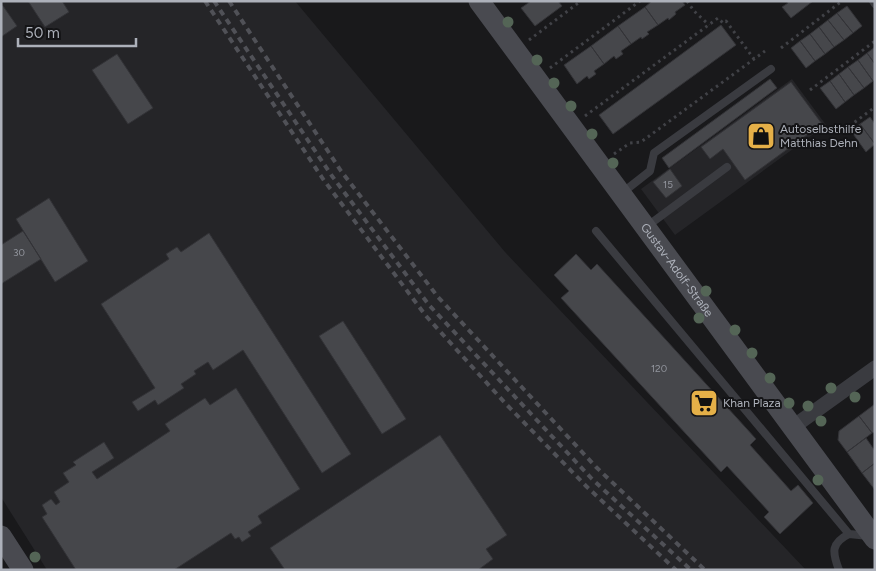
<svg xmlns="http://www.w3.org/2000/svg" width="876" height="571" font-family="Figtree,sans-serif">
  <rect width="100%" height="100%" fill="#19191b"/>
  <path fill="#252528" d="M1,1H295L505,252L806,570H47L1,497Z
    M792,79L826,125L675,235L641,189Z"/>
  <path fill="#46474b" stroke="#333337" d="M28,1H62L69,12L45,27Z
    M531,1H558L562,6L535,26L521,8Z
    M652,1H682L685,5L675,12L676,14L669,20L668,18L658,25L645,7Z
    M787,1H813L791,18L782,7L788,3Z
    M1,3L17,26L1,37Z
    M847,6L862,26L853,33L837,13Z
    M645,7L658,25L647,32L649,34L642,39L641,37L631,44L618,26Z
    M837,13L853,33L844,40L828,20Z
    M828,20L844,40L834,47L819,27Z
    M721,25L736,45L613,134L599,115Z
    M618,26L631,44L621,51L623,54L616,59L614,56L604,64L591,46Z
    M819,27L834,47L825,54L810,34Z
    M810,34L825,54L815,61L800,41Z
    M800,41L815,61L806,68L791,48Z
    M591,46L604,64L594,71L596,74L589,79L587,76L577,84L564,65Z
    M875,47V64L867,53Z
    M867,53L875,64V79L873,81L858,60Z
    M117,54L153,108L128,124L92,70Z
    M858,60L873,81L864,88L848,67Z
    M848,67L864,88L854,95L839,74Z
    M839,74L854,95L845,102L830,81Z
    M770,79L777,88L669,168L662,158Z
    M830,81L845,102L836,109L820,88Z
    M791,82L822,124L745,180L723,149L710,159L701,147Z
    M870,117L875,124V144L860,124Z
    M860,124L875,144L866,152L851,131Z
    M670,169L682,186L666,198L653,182Z
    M49,198L88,261L55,282L16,219Z
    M23,231L41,259L1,284V245Z
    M209,233L351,454L322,473L243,350L213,370L208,362L194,371L196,374L181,384L184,388L158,405L155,400L138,411L132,402L155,388L101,304L169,259L166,254L177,247L181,252Z
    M576,254L591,270L597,264L756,439L750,445L791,491L798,485L813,503L780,534L764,517L769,512L727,466L721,472L561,298L569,291L554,275Z
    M343,321L406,419L382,434L319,336Z
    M236,388L300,489L258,516L262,523L248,532L251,536L242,542L239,537L235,539L231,533L174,570H76L42,517L47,514L42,505L51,499L56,505L60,502L54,492L69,482L63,473L76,465L73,462L104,442L114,458L92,472L97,479L170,431L165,424L205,398L210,405Z
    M875,404V432L872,433L859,416Z
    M859,416L872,433L847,452L838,440L839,431Z
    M440,435L507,535L486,549L493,559L478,570H285L270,548Z
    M866,438L875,451V463L862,473L847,452Z
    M875,463V490L862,473Z"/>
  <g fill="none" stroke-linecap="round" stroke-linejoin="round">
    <path stroke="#414247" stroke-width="3" stroke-dasharray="2.5 4" stroke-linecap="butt" d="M687,1L694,11L709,25
      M529,40L581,1
      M781,48L842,1
      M550,68L640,1
      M810,90L875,41
      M585,116L718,18L723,23L726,21L754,59
      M839,134L875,107
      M614,154L630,143L641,142L765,51
      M874,165H875"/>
    <path stroke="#3a3b40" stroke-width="8" d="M873,1L875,4
      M622,193L650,171L654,153L771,69
      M646,227L727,167
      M596,231L849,534L869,536
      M839,570C832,552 831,543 849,534"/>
    <path stroke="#3a3b40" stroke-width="15" d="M793,427L875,368"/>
    <g stroke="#494a50" stroke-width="21">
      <path id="s1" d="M479,1L875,539"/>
      <path d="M1,536L23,570"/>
    </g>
    <path stroke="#505157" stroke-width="4" stroke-dasharray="6 5" stroke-linecap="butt" d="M205,1L323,179L426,316L505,403L586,486L676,570
      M214,1L332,176L429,305L592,479L691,570
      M229,1L341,171L438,297L596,467L705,570"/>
  </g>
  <g fill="#546556">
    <circle cx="508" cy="22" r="5.5"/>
    <circle cx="537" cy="60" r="5.5"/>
    <circle cx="554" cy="83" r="5.5"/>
    <circle cx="571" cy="106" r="5.5"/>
    <circle cx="592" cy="134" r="5.5"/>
    <circle cx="613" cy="163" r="5.5"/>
    <circle cx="706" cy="291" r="5.5"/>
    <circle cx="699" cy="318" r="5.5"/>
    <circle cx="735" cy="330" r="5.5"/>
    <circle cx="752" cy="353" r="5.5"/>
    <circle cx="770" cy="378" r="5.5"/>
    <circle cx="831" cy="388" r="5.5"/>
    <circle cx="855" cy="397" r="5.5"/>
    <circle cx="789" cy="403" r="5.5"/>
    <circle cx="808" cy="406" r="5.5"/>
    <circle cx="821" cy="421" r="5.5"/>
    <circle cx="818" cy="480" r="5.5"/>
    <circle cx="35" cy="557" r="5.5"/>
  </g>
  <defs>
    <symbol id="shop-square" viewBox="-11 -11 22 22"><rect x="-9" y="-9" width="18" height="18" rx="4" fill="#e5b048" stroke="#141416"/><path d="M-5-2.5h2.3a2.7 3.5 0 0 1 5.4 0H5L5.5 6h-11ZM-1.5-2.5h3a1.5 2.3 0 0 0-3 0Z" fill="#111"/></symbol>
    <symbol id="supermarket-square" viewBox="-11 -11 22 22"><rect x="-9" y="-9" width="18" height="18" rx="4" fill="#e5b048" stroke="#141416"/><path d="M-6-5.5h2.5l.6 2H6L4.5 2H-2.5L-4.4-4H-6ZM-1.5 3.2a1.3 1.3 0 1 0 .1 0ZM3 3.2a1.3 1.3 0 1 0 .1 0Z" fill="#111"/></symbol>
  </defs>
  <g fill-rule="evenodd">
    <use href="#shop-square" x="745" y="120" width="32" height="32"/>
    <use href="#supermarket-square" x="688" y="387" width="32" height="32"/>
  </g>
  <g text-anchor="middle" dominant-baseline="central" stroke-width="4" stroke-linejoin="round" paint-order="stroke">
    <g font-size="10" fill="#93969e">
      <text x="668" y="184">15</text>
      <text x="19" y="252">30</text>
      <text x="659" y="368">120</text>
    </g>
    <g font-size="12" fill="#adb1ba" stroke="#141416" text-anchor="start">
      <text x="780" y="129">Autoselbsthilfe<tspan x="780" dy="14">Matthias Dehn</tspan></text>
      <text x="723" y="403">Khan Plaza</text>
    </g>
    <g font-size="12" fill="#adb1ba" stroke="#141416">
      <text stroke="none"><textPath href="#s1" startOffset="334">Gustav-Adolf-Straße</textPath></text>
    </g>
  </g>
  <rect width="876" height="571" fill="none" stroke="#adb1ba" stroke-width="5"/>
  <path d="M18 38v8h118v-8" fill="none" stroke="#adb1ba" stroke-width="2.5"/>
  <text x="25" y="38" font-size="15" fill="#adb1ba" stroke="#141416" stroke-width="4" paint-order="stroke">50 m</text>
</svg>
